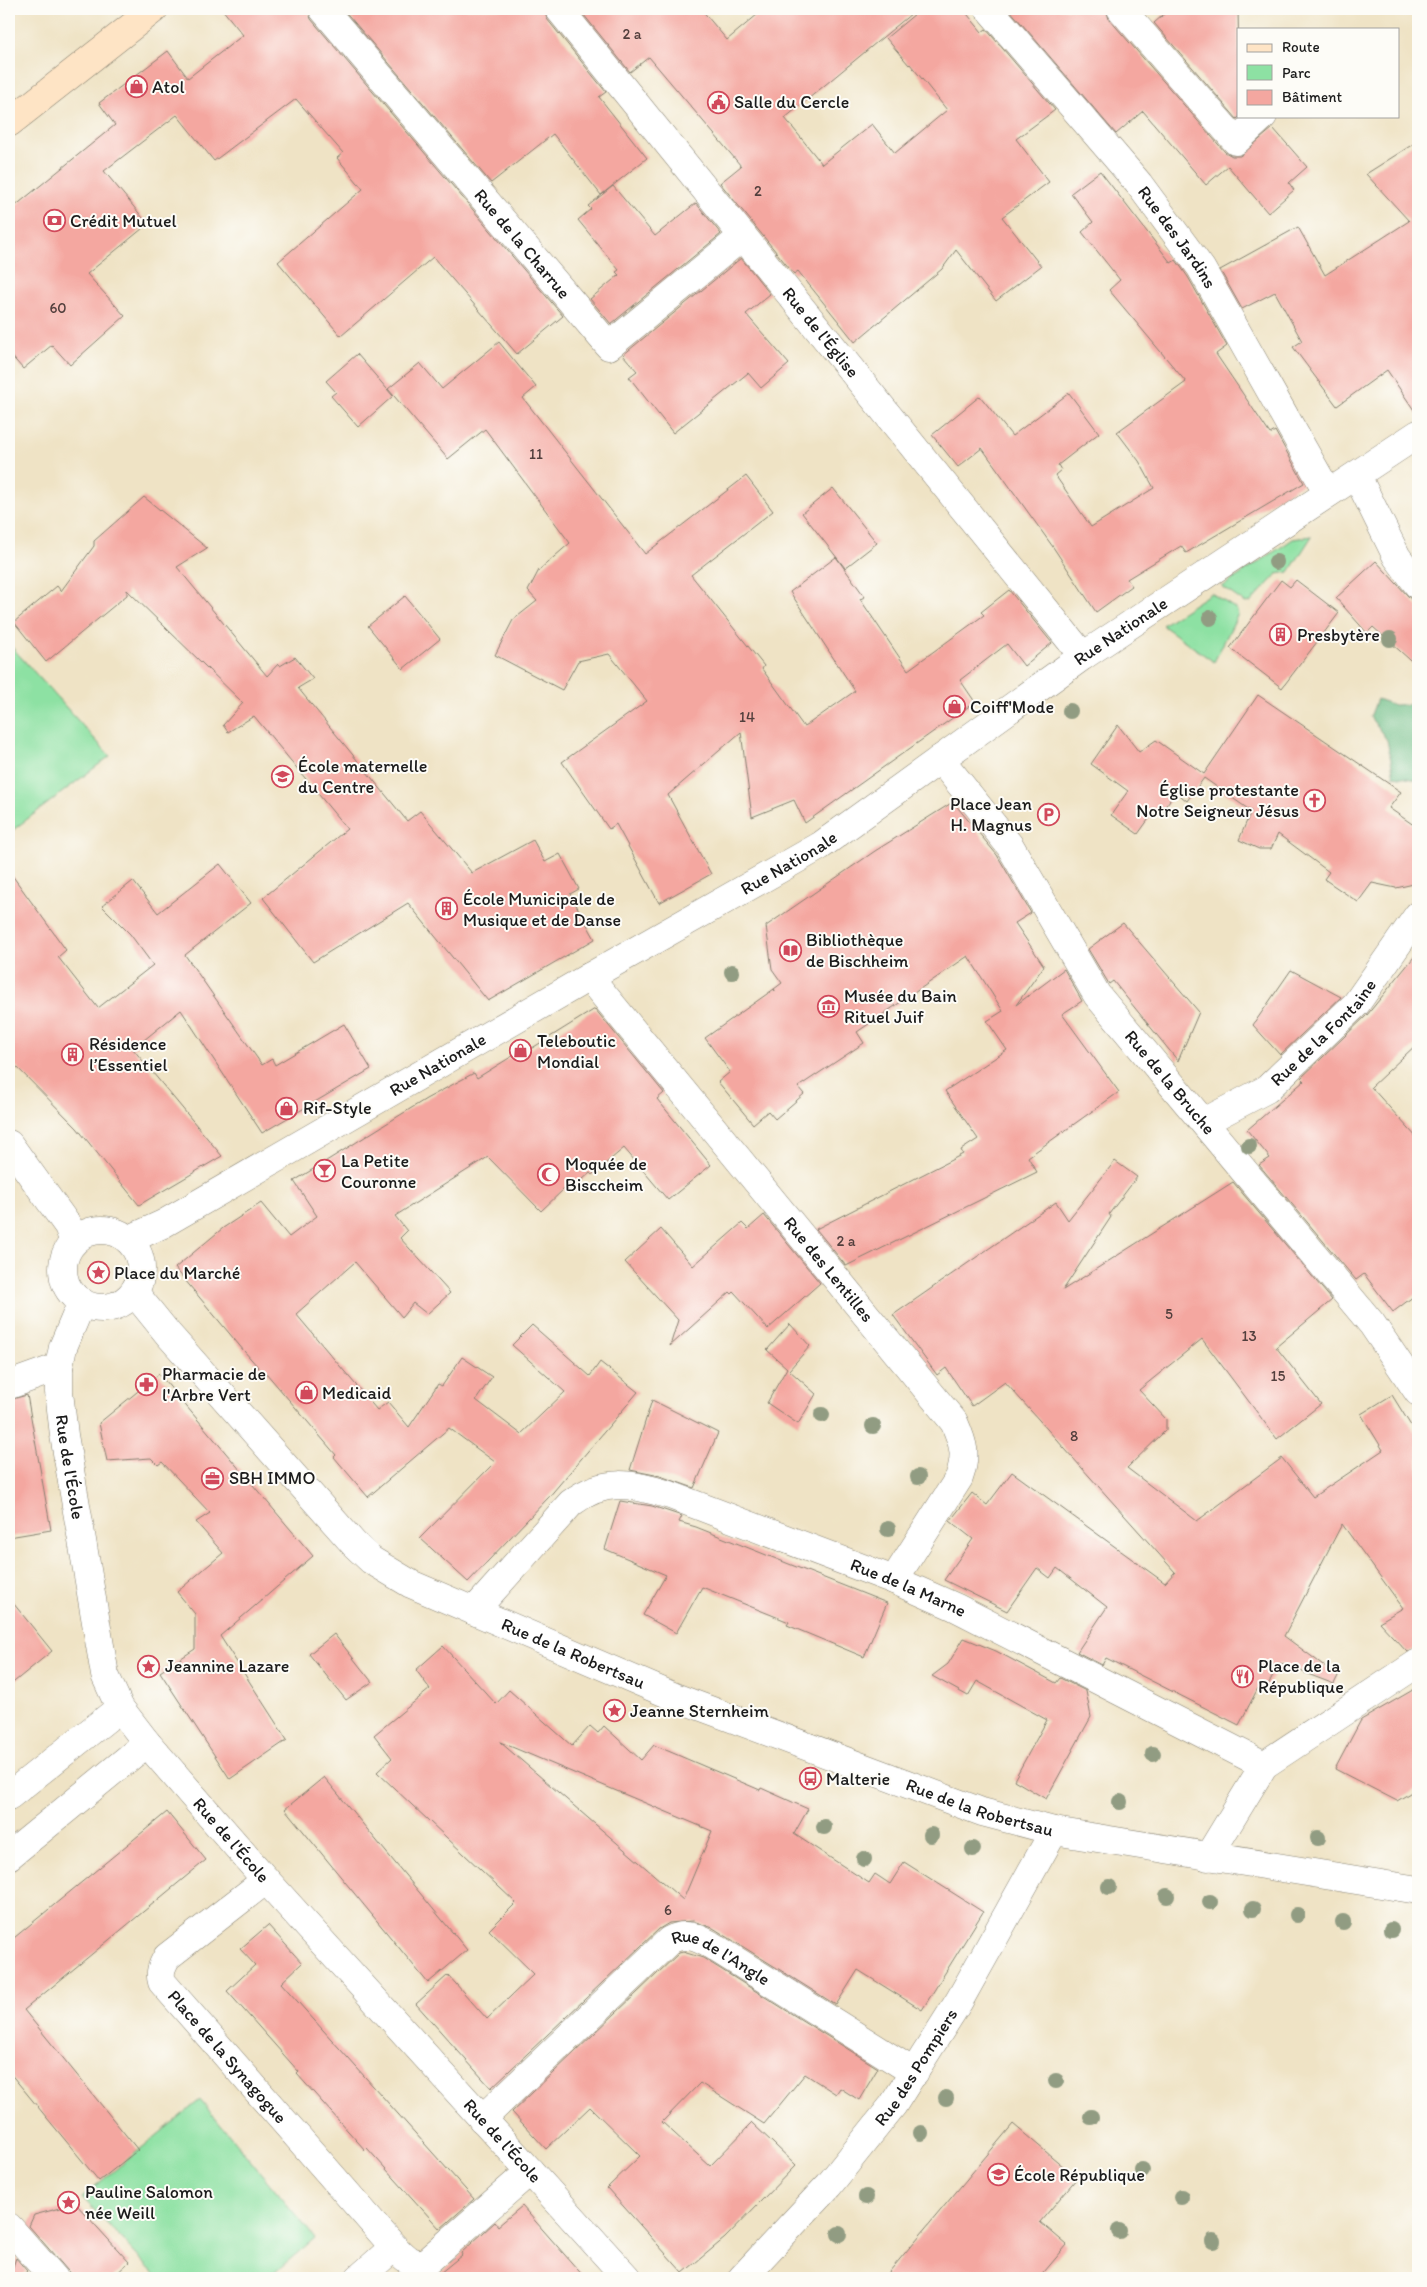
<svg xmlns="http://www.w3.org/2000/svg" width="1427" height="2287" font-family="Itim,sans-serif">
  <rect width="100%" height="100%" fill="#fdfcf7"/>
  <filter id="ink" filterUnits="userSpaceOnUse"><feTurbulence type="fractalNoise" baseFrequency=".02" numOctaves="2"/><feDisplacementMap in="SourceGraphic" scale="10" xChannelSelector="R" yChannelSelector="G"/><feConvolveMatrix kernelMatrix="1 2 1 2 8 2 1 2 1" color-interpolation-filters="sRGB"/></filter>
  <filter id="wash" filterUnits="userSpaceOnUse"><feTurbulence type="fractalNoise" baseFrequency=".0096" numOctaves="4" result="noise"/><feDisplacementMap in="SourceGraphic" scale="20" xChannelSelector="R" yChannelSelector="G"/><feGaussianBlur stdDeviation="1.12" result="paint"/><feColorMatrix in="noise" values="0 0 0 0 0 0 0 0 0 0 0 0 0 0 0 0 0 1.4 0 .05"/><feComposite in="paint" operator="in"/></filter>
  <g filter="url(#wash)">
    <rect width="100%" height="100%" fill="#efe3c5"/>
    <path fill="#8de1a3" stroke="#547e60" d="M1312,536L1289,572L1277,574L1251,602L1245,603L1222,587L1293,539Z
      M1211,593L1236,609L1238,614L1214,662L1162,625Z
      M9,644L110,756L9,833Z
      M200,2100L315,2238L268,2278H158L82,2197Z"/>
    <path fill="#72bf89" stroke="#476e52" d="M1377,699L1394,705L1418,704V780L1394,776L1387,740L1370,717Z"/>
    <g id="blocks">
      <path fill="#f4a7a0" fill-rule="evenodd" d="M222,9H308L311,19L563,316L517,354L433,257L341,336L278,262L363,189L337,158L343,153L296,99L214,161L177,115L104,171L148,224L87,274L125,316L70,365L52,345L23,369L9,353V211L115,125L99,103L168,51L188,78L243,35Z
        M343,9H544L547,19L606,92L599,97L647,158L601,195L553,134L491,183Z
        M579,9H701L727,40L764,9H917L785,118L822,164L872,124L895,153L947,110L910,64L909,65L886,38L921,9H963L982,32L986,29L1055,110L1016,139L1049,182L1002,217L1041,266L996,301L956,250L942,269L855,342L798,271L794,274L720,183L741,166L649,57L630,72Z
        M1009,9H1106L1109,19L1225,152L1232,156H1240L1273,128L1307,167L1289,183L1294,190L1268,213L1228,166L1206,185L1143,111L1116,134Z
        M1170,9H1238L1240,116L1237,119L1154,23Z
        M1418,141V416L1387,370L1337,406L1293,347L1302,341L1275,292L1242,309L1220,270L1298,227L1325,275L1409,221L1366,174Z
        M1100,171L1171,263L1176,260L1188,277L1227,346L1216,354L1270,434L1275,431L1304,483L1186,553L1181,546L1127,579L1132,586L1096,612L1053,547L982,448L958,467L932,435L980,396L1012,436L1069,393L1099,433L1058,465L1061,470L1055,475L1091,527L1154,488L1139,461L1117,432L1186,382L1109,290L1120,280L1082,232L1093,222L1071,193Z
        M613,186L655,236L696,203L721,234L611,324L590,299L619,275L616,272L619,270L578,220L591,209L588,206Z
        M741,258L770,294L746,314L789,364L761,388L748,373L673,433L629,377L637,371L623,355Z
        M499,342L536,387L523,398L645,554L746,476L773,511L691,575L764,666L762,669L804,727L855,691L790,592L836,557L865,597L860,599L908,670L984,615L981,612L1009,590L1052,643L1024,666L1007,644L960,680L975,702L805,823L794,800L752,817L741,732L668,795L711,874L659,903L616,824L609,829L562,762L647,701L609,654L578,661L562,690L495,655L513,620L537,601L528,591L539,570L570,543L485,429L448,459L388,389L420,363L442,389Z
        M357,354L393,396L358,427L331,396L336,392L326,381Z
        M833,488L877,543L845,568L802,513Z
        M144,497L207,548L177,567L267,676L278,664L280,666L295,657L313,679L298,688L407,821L420,811L472,873L533,840L545,862L560,854L579,889L570,894L595,939L488,1001L408,903L313,962L263,898L347,829L254,716L228,732L223,725L243,703L127,590V595L46,662L14,622L57,586L61,591L94,546V541Z
        M1376,561L1418,607V667L1373,627L1367,633L1336,598Z
        M1281,580L1290,587L1296,580L1339,613L1282,688L1230,648Z
        M405,596L440,639L403,669L368,626Z
        M1258,695L1401,792L1389,808L1418,828V883L1396,888L1372,883L1358,902L1324,879L1329,872L1278,834L1271,849H1259L1239,840L1251,811L1204,778L1187,801L1176,792L1161,812L1156,809L1138,834L1111,815L1128,791L1091,764L1118,725L1139,752L1156,740L1204,774Z
        M953,802L997,855L1031,913L1015,923L1044,966L1016,1005L1064,969L1082,1001L1062,1014L1119,1092L1028,1157L1037,1172L846,1266L816,1229L963,1154L961,1150L978,1139L945,1091L1007,1050L987,1021L1003,1011L968,956L857,1032L864,1043L798,1087L804,1094L775,1119L768,1111L753,1124L718,1082L730,1072L705,1038L774,989L775,991L774,989L782,983L772,969L766,926L875,851Z
        M220,864L251,903L185,955L262,1065L272,1059L275,1065L344,1024L371,1069L262,1133L181,1010L133,1049L222,1156L139,1205L77,1128L9,1059V871L66,950L58,957L98,1008L153,965L130,934L102,906L133,881L158,913Z
        M1123,923L1199,1012L1178,1061L1113,981L1109,984L1088,949Z
        M1418,952V1043L1371,1087L1418,1139V1293L1393,1312L1364,1274L1356,1280L1259,1165L1270,1158L1247,1130L1304,1081L1301,1078L1367,1015Z
        M1291,970L1341,997L1280,1055L1253,1025Z
        M595,1009L664,1093L657,1099L711,1165L668,1200L624,1148L592,1175L590,1173L568,1192L564,1189L541,1211L488,1157L395,1216L407,1231L400,1238L450,1293L427,1314L413,1303L402,1317L355,1262L296,1314L377,1410L388,1402L409,1427L438,1384L442,1386L462,1357L492,1377L476,1400L521,1434L565,1392L512,1345L532,1325L590,1376L600,1362L638,1392L548,1498L468,1582L420,1538L495,1462L449,1428L368,1497L334,1457L336,1455L266,1373L265,1375L244,1351L175,1268L223,1228L261,1203L289,1237L317,1216L294,1181L426,1099L474,1073L477,1078L527,1047L529,1050Z
        M1115,1161L1137,1177L1109,1214L1111,1217L1063,1290L1233,1182L1332,1300L1276,1347L1321,1404L1277,1439L1202,1339L1139,1390L1166,1419V1430L1127,1468L1197,1521L1282,1458L1313,1497L1383,1450L1361,1414L1392,1395L1418,1437V1648L1407,1652L1379,1622L1403,1608L1342,1524L1284,1636L1338,1676L1334,1684L1279,1663L1265,1691L1258,1688L1239,1725L1106,1658L1102,1665L1077,1652L1107,1607L1057,1568L1050,1578L1037,1568L1007,1611L944,1580L973,1539L950,1521L972,1493L987,1505L1012,1472L1165,1583L1175,1572L1005,1382L972,1406L946,1368L937,1375L893,1315L1056,1202L1068,1220Z
        M764,1215L820,1283L768,1329L734,1292L732,1294L730,1292L670,1346L678,1320L625,1262L661,1229L693,1266L742,1223L748,1229Z
        M790,1324L810,1346L789,1370L816,1394L798,1424L767,1403L787,1368L767,1350Z
        M159,1374L313,1556L220,1636L287,1740L230,1779L160,1672L195,1649V1614L177,1592L223,1553L196,1522L210,1513L162,1462L158,1465L151,1458L107,1461L99,1423Z
        M27,1395L51,1530L9,1537V1400Z
        M652,1400L718,1433L694,1488L660,1476L630,1470Z
        M620,1501L652,1506L682,1516L679,1522L696,1527L887,1603L864,1657L787,1625L789,1622L702,1587L676,1633L643,1615L666,1575L605,1549Z
        M9,1598L52,1651L9,1686Z
        M334,1634L372,1682L346,1700L309,1654Z
        M964,1638L996,1651L1056,1683L1060,1678L1086,1691L1091,1717L1046,1799L1014,1780L1047,1720L977,1681L968,1696L932,1676L948,1664Z
        M443,1646L496,1704L509,1690L572,1746L590,1726L598,1733L604,1726L641,1760L654,1745L760,1790L761,1788L808,1809L794,1834L869,1883L875,1874L890,1884L904,1862L983,1912L922,2010L858,1970L836,2005L713,1928L693,1921L669,1923L659,1929L491,2088L416,2004L448,1975L487,2019L534,1974L489,1930L516,1903L377,1772L392,1758L374,1735L430,1689L416,1670ZM500,1742L712,1831L683,1900Z
        M1418,1687V1788L1397,1801L1335,1769L1361,1720Z
        M324,1777L467,1950L428,1983L285,1809Z
        M167,1812L206,1860L24,2010L138,2150L99,2181L9,2072V1942Z
        M268,1925L302,1963L281,1983L474,2199L440,2229L367,2148L365,2150L297,2074L299,2072L227,1991L255,1965L240,1949Z
        M683,1952L703,1958L878,2068L859,2100L840,2088L836,2094L805,2074L764,2124L700,2083L662,2122L710,2166L752,2123L796,2165L725,2238L683,2273L607,2188L640,2156L590,2107L546,2149L512,2112L679,1953Z
        M1013,2124L1077,2178L1040,2222L1067,2245L1039,2278H884Z
        M76,2204L129,2262L112,2278H74L29,2226L34,2215Z
        M522,2206L585,2278H434L462,2255L461,2253L495,2222L498,2226Z
        M16,2258L27,2271L20,2278H9Z"/>
    </g>
  </g>
  <g filter="url(#ink)">
    <use href="#blocks" fill-opacity="0" stroke="#868070" stroke-width="1"/>
    <g fill="none" stroke-linecap="round" stroke-linejoin="round">
      <defs>
        <g id="minor">
          <path id="s1" d="M323,9L609,346L743,236"/>
          <path id="s2" d="M559,9L1083,656"/>
          <path id="s3" d="M989,9L1139,184L1201,268L1328,493"/>
          <path d="M1121,9L1236,141L1263,116"/>
          <path d="M1357,476L1397,557L1418,585"/>
          <path id="s4" d="M940,759L1010,846L1097,995L1372,1324L1418,1392"/>
          <path id="s5" d="M589,977L954,1422C964,1445 967,1455 959,1478L894,1580"/>
          <path id="s6" d="M1204,1122L1267,1089L1356,1004L1418,915"/>
          <path id="s7" d="M128,1240L163,1224L589,977L820,846L1083,656L1418,434"/>
          <path id="s8" d="M82,1302L63,1347L59,1367V1392L64,1435L105,1675L120,1708L147,1743L266,1880L627,2278"/>
          <path d="M9,1385L59,1367"/>
          <path id="s9" d="M474,1611L571,1503C605,1477 632,1484 670,1495L894,1580L955,1607L1264,1765"/>
          <path d="M9,1796L120,1708"/>
          <path d="M9,1856L147,1743"/>
          <path d="M1208,1857L1264,1765L1418,1663"/>
          <path id="s10" d="M266,1880L167,1957C162,1966 159,1972 162,1982L394,2247C404,2257 410,2265 425,2263L530,2171"/>
          <path id="s11" d="M482,2119L670,1940C685,1932 697,1937 711,1945L915,2073"/>
          <path d="M9,2227L54,2278"/>
          <path d="M359,2278L394,2247"/>
          <path id="s12" d="M742,2278L829,2185L893,2105L959,2001L1054,1831"/>
        </g>
        <g id="tertiary">
          <path d="M9,1144L68,1226L74,1242"/>
          <circle cx="102" cy="1269" r="39"/>
          <path id="s13" d="M134,1292L168,1334L354,1544L371,1560L411,1584L675,1697L982,1812L1054,1831L1418,1890"/>
        </g>
        <path id="secondary" d="M9,123L154,9"/>
      </defs>
      <use href="#minor" stroke="#868070" stroke-width="29"/>
      <use href="#tertiary" stroke="#868070" stroke-width="29"/>
      <use href="#secondary" stroke="#868070" stroke-width="29"/>
      <use href="#minor" stroke="#fff" stroke-width="28"/>
      <use href="#tertiary" stroke="#fff" stroke-width="28"/>
      <use href="#secondary" stroke="#fee4c5" stroke-width="28"/>
    </g>
    <g fill="#919c82">
      <circle cx="1276" cy="562" r="8"/>
      <circle cx="1210" cy="618" r="8"/>
      <circle cx="1390" cy="639" r="8"/>
      <circle cx="1070" cy="711" r="8"/>
      <circle cx="732" cy="972" r="8"/>
      <circle cx="1249" cy="1146" r="8"/>
      <circle cx="822" cy="1415" r="8"/>
      <circle cx="873" cy="1426" r="8"/>
      <circle cx="918" cy="1477" r="8"/>
      <circle cx="888" cy="1529" r="8"/>
      <circle cx="1153" cy="1754" r="8"/>
      <circle cx="1120" cy="1802" r="8"/>
      <circle cx="824" cy="1827" r="8"/>
      <circle cx="931" cy="1835" r="8"/>
      <circle cx="1318" cy="1838" r="8"/>
      <circle cx="973" cy="1849" r="8"/>
      <circle cx="864" cy="1859" r="8"/>
      <circle cx="1109" cy="1887" r="8"/>
      <circle cx="1167" cy="1896" r="8"/>
      <circle cx="1210" cy="1902" r="8"/>
      <circle cx="1253" cy="1909" r="8"/>
      <circle cx="1297" cy="1915" r="8"/>
      <circle cx="1343" cy="1922" r="8"/>
      <circle cx="1391" cy="1930" r="8"/>
      <circle cx="1056" cy="2081" r="8"/>
      <circle cx="946" cy="2098" r="8"/>
      <circle cx="1091" cy="2117" r="8"/>
      <circle cx="921" cy="2133" r="8"/>
      <circle cx="1142" cy="2170" r="8"/>
      <circle cx="866" cy="2197" r="8"/>
      <circle cx="1181" cy="2197" r="8"/>
      <circle cx="1119" cy="2231" r="8"/>
      <circle cx="839" cy="2234" r="8"/>
      <circle cx="1213" cy="2241" r="8"/>
    </g>
  </g>
  <defs>
    <symbol id="shop-ring" viewBox="-11 -11 22 22"><circle r="9.5" fill="#fdfcf7" stroke="#d1495b" stroke-width="1.5"/><path d="M-5-2.5h2.3a2.7 3.5 0 0 1 5.4 0H5L5.5 6h-11ZM-1.5-2.5h3a1.5 2.3 0 0 0-3 0Z" fill="#d1495b"/></symbol>
    <symbol id="civic-ring" viewBox="-11 -11 22 22"><circle r="9.5" fill="#fdfcf7" stroke="#d1495b" stroke-width="1.5"/><path d="M-.6-6.5H3V-4.5H.6V-3L4-1V1h2V6H-6V1h2V-1L-.6-3ZM-1.2 2.5V6h2.4V2.5Z" fill="#d1495b"/></symbol>
    <symbol id="bank-ring" viewBox="-11 -11 22 22"><circle r="9.5" fill="#fdfcf7" stroke="#d1495b" stroke-width="1.5"/><path d="M-6-4H6V4H-6ZM0-2.3a2.3 2.3 0 1 0 0 4.6a2.3 2.3 0 1 0 0-4.6Z" fill="#d1495b"/></symbol>
    <symbol id="building-ring" viewBox="-11 -11 22 22"><circle r="9.5" fill="#fdfcf7" stroke="#d1495b" stroke-width="1.5"/><path d="M-4-6H4V6H1V3H-1V6H-4ZM-2.5-4.3h1.7v1.8h-1.7ZM.8-4.3h1.7v1.8H.8ZM-2.5-1h1.7V.8h-1.7ZM.8-1h1.7V.8H.8Z" fill="#d1495b"/></symbol>
    <symbol id="school-ring" viewBox="-11 -11 22 22"><circle r="9.5" fill="#fdfcf7" stroke="#d1495b" stroke-width="1.5"/><path d="M0-5L7-2L0 1L-7-2ZM-4 1L0 2.5L4 1V4Q0 6-4 4Z" fill="#d1495b"/></symbol>
    <symbol id="church-ring" viewBox="-11 -11 22 22"><circle r="9.5" fill="#fdfcf7" stroke="#d1495b" stroke-width="1.5"/><path d="M-1.2-6h2.4v3.5h3.3v2.4h-3.3V6h-2.4V-.1h-3.3v-2.4h3.3Z" fill="#d1495b"/></symbol>
    <symbol id="parking-ring" viewBox="-11 -11 22 22"><circle r="9.5" fill="#fdfcf7" stroke="#d1495b" stroke-width="1.5"/><path d="M-3.5-5.5H1a3.5 3.5 0 0 1 0 7H-1V5.5H-3.5ZM-1-3.4V-.6H.8a1.4 1.4 0 0 0 0-2.8Z" fill="#d1495b"/></symbol>
    <symbol id="library-ring" viewBox="-11 -11 22 22"><circle r="9.5" fill="#fdfcf7" stroke="#d1495b" stroke-width="1.5"/><path d="M-6-4Q-3-5.5-.7-3.5V5Q-3 3-6 4ZM6-4Q3-5.5 .7-3.5V5Q3 3 6 4Z" fill="#d1495b"/></symbol>
    <symbol id="museum-ring" viewBox="-11 -11 22 22"><circle r="9.5" fill="#fdfcf7" stroke="#d1495b" stroke-width="1.5"/><path d="M0-6L6-3V-2H-6V-3ZM-5-1h2V3h-2ZM-1-1h2V3h-2ZM3-1h2V3H3ZM-6 4H6V6H-6Z" fill="#d1495b"/></symbol>
    <symbol id="bar-ring" viewBox="-11 -11 22 22"><circle r="9.5" fill="#fdfcf7" stroke="#d1495b" stroke-width="1.5"/><path d="M-6-5H6L.8 .8V4.5H3.5V6h-7V4.5H-.8V.8Z" fill="#d1495b"/></symbol>
    <symbol id="mosque-ring" viewBox="-11 -11 22 22"><circle r="9.5" fill="#fdfcf7" stroke="#d1495b" stroke-width="1.5"/><path d="M3.5-4.9A6 6 0 1 0 3.5 4.9A5 5 0 1 1 3.5-4.9Z" fill="#d1495b"/></symbol>
    <symbol id="sight-ring" viewBox="-11 -11 22 22"><circle r="9.5" fill="#fdfcf7" stroke="#d1495b" stroke-width="1.5"/><path d="M0-6L1.8-2.2L6-1.7L2.9 1.2L3.7 5.4L0 3.3L-3.7 5.4L-2.9 1.2L-6-1.7L-1.8-2.2Z" fill="#d1495b"/></symbol>
    <symbol id="pharmacy-ring" viewBox="-11 -11 22 22"><circle r="9.5" fill="#fdfcf7" stroke="#d1495b" stroke-width="1.5"/><path d="M-2-6h4v4h4v4h-4v4h-4v-4h-4v-4h4Z" fill="#d1495b"/></symbol>
    <symbol id="office-ring" viewBox="-11 -11 22 22"><circle r="9.5" fill="#fdfcf7" stroke="#d1495b" stroke-width="1.5"/><path d="M-6-3h4V-5.5h4V-3h4V5H-6ZM-1-4.5V-3h2v-1.5ZM-6 0V1H6V0Z" fill="#d1495b"/></symbol>
    <symbol id="restaurant-ring" viewBox="-11 -11 22 22"><circle r="9.5" fill="#fdfcf7" stroke="#d1495b" stroke-width="1.5"/><path d="M-5-6h1v4h1v-4h1v4h1v-4h1v5L-1.5 .5V6h-2V.5L-5-1ZM5-6V6H3V1.5H1.5Q1.5-4 5-6Z" fill="#d1495b"/></symbol>
    <symbol id="bus-ring" viewBox="-11 -11 22 22"><circle r="9.5" fill="#fdfcf7" stroke="#d1495b" stroke-width="1.5"/><path d="M-5-6H5V4H4V6H2V4H-2V6H-4V4H-5ZM-3.5-4V0h7V-4ZM-3.5 1.2v1.5H-2V1.2ZM2 1.2v1.5H3.5V1.2Z" fill="#d1495b"/></symbol>
  </defs>
  <g fill-rule="evenodd">
    <use href="#shop-ring" x="124" y="74" width="25" height="25"/>
    <use href="#civic-ring" x="706" y="90" width="25" height="25"/>
    <use href="#bank-ring" x="42" y="208" width="25" height="25"/>
    <use href="#building-ring" x="1268" y="622" width="25" height="25"/>
    <use href="#shop-ring" x="942" y="694" width="25" height="25"/>
    <use href="#school-ring" x="270" y="764" width="25" height="25"/>
    <use href="#church-ring" x="1302" y="788" width="25" height="25"/>
    <use href="#parking-ring" x="1036" y="802" width="25" height="25"/>
    <use href="#building-ring" x="434" y="896" width="25" height="25"/>
    <use href="#library-ring" x="778" y="938" width="25" height="25"/>
    <use href="#museum-ring" x="816" y="994" width="25" height="25"/>
    <use href="#shop-ring" x="508" y="1038" width="25" height="25"/>
    <use href="#building-ring" x="60" y="1042" width="25" height="25"/>
    <use href="#shop-ring" x="274" y="1096" width="25" height="25"/>
    <use href="#bar-ring" x="312" y="1158" width="25" height="25"/>
    <use href="#mosque-ring" x="536" y="1162" width="25" height="25"/>
    <use href="#sight-ring" x="86" y="1260" width="25" height="25"/>
    <use href="#pharmacy-ring" x="134" y="1372" width="25" height="25"/>
    <use href="#shop-ring" x="294" y="1380" width="25" height="25"/>
    <use href="#office-ring" x="200" y="1466" width="25" height="25"/>
    <use href="#sight-ring" x="136" y="1654" width="25" height="25"/>
    <use href="#restaurant-ring" x="1230" y="1664" width="25" height="25"/>
    <use href="#sight-ring" x="602" y="1698" width="25" height="25"/>
    <use href="#bus-ring" x="798" y="1766" width="25" height="25"/>
    <use href="#school-ring" x="986" y="2162" width="25" height="25"/>
    <use href="#sight-ring" x="56" y="2190" width="25" height="25"/>
  </g>
  <g text-anchor="middle" dominant-baseline="central" stroke-width="4" stroke-linejoin="round" paint-order="stroke">
    <g font-size="15" fill="#523f3d">
      <text x="632" y="34">2 a</text>
      <text x="758" y="191">2</text>
      <text x="58" y="308">60</text>
      <text x="536" y="454">11</text>
      <text x="747" y="717">14</text>
      <text x="846" y="1241">2 a</text>
      <text x="1169" y="1314">5</text>
      <text x="1249" y="1336">13</text>
      <text x="1278" y="1376">15</text>
      <text x="1074" y="1436">8</text>
      <text x="668" y="1910">6</text>
    </g>
    <g font-size="18" fill="#1c1c1c" stroke="#fdfcf7" text-anchor="start">
      <text x="152" y="87">Atol</text>
      <text x="734" y="102">Salle du Cercle</text>
      <text x="70" y="221">Crédit Mutuel</text>
      <text x="1297" y="635">Presbytère</text>
      <text x="970" y="707">Coiff'Mode</text>
      <text x="298" y="766">École maternelle<tspan x="298" dy="21">du Centre</tspan></text>
      <text x="1299" y="790" text-anchor="end">Église protestante<tspan x="1299" dy="21">Notre Seigneur Jésus</tspan></text>
      <text x="1032" y="804" text-anchor="end">Place Jean<tspan x="1032" dy="21">H. Magnus</tspan></text>
      <text x="463" y="899">École Municipale de<tspan x="463" dy="21">Musique et de Danse</tspan></text>
      <text x="806" y="940">Bibliothèque<tspan x="806" dy="21">de Bischheim</tspan></text>
      <text x="844" y="996">Musée du Bain<tspan x="844" dy="21">Rituel Juif</tspan></text>
      <text x="537" y="1041">Teleboutic<tspan x="537" dy="21">Mondial</tspan></text>
      <text x="89" y="1044">Résidence<tspan x="89" dy="21">l’Essentiel</tspan></text>
      <text x="303" y="1108">Rif-Style</text>
      <text x="341" y="1161">La Petite<tspan x="341" dy="21">Couronne</tspan></text>
      <text x="565" y="1164">Moquée de<tspan x="565" dy="21">Bisccheim</tspan></text>
      <text x="114" y="1273">Place du Marché</text>
      <text x="162" y="1374">Pharmacie de<tspan x="162" dy="21">l'Arbre Vert</tspan></text>
      <text x="322" y="1393">Medicaid</text>
      <text x="229" y="1478">SBH IMMO</text>
      <text x="165" y="1666">Jeannine Lazare</text>
      <text x="1258" y="1666">Place de la<tspan x="1258" dy="21">République</tspan></text>
      <text x="630" y="1711">Jeanne Sternheim</text>
      <text x="826" y="1779">Malterie</text>
      <text x="1014" y="2175">École République</text>
      <text x="85" y="2192">Pauline Salomon<tspan x="85" dy="21">née Weill</tspan></text>
    </g>
    <g font-size="18" fill="#1c1c1c" stroke="#fdfcf7">
      <text stroke="none"><textPath href="#s3" startOffset="296">Rue des Jardins</textPath></text>
      <text stroke="none"><textPath href="#s1" startOffset="308">Rue de la Charrue</textPath></text>
      <text stroke="none"><textPath href="#s2" startOffset="416">Rue de l'Église</textPath></text>
      <text stroke="none"><textPath href="#s7" startOffset="1166">Rue Nationale</textPath></text>
      <text stroke="none"><textPath href="#s7" startOffset="761">Rue Nationale</textPath></text>
      <text stroke="none"><textPath href="#s6" startOffset="151">Rue de la Fontaine</textPath></text>
      <text stroke="none"><textPath href="#s7" startOffset="356">Rue Nationale</textPath></text>
      <text stroke="none"><textPath href="#s4" startOffset="398">Rue de la Bruche</textPath></text>
      <text stroke="none"><textPath href="#s5" startOffset="378">Rue des Lentilles</textPath></text>
      <text stroke="none"><textPath href="#s8" startOffset="170">Rue de l'École</textPath></text>
      <text stroke="none"><textPath href="#s9" startOffset="505">Rue de la Marne</textPath></text>
      <text stroke="none"><textPath href="#s13" startOffset="581">Rue de la Robertsau</textPath></text>
      <text stroke="none"><textPath href="#s13" startOffset="1016">Rue de la Robertsau</textPath></text>
      <text stroke="none"><textPath href="#s8" startOffset="590">Rue de l'École</textPath></text>
      <text stroke="none"><textPath href="#s11" startOffset="316">Rue de l'Angle</textPath></text>
      <text stroke="none"><textPath href="#s10" startOffset="251">Place de la Synagogue</textPath></text>
      <text stroke="none"><textPath href="#s12" startOffset="274">Rue des Pompiers</textPath></text>
      <text stroke="none"><textPath href="#s8" startOffset="995">Rue de l'École</textPath></text>
    </g>
  </g>
  <rect width="1427" height="2287" fill="none" stroke="#fdfcf7" stroke-width="30"/>
  <rect x="1237" y="28" width="162" height="90" fill="#fdfcf7" stroke="#a3a29f"/>
  <rect x="1247" y="44" width="25" height="8" fill="#fee4c5" stroke="#a3a29f"/>
  <text x="1282" y="52" font-size="15" fill="#1c1c1c">Route</text>
  <rect x="1247" y="65" width="25" height="15" fill="#8de1a3" stroke="#a3a29f"/>
  <text x="1282" y="78" font-size="15" fill="#1c1c1c">Parc</text>
  <rect x="1247" y="90" width="25" height="15" fill="#f4a7a0" stroke="#a3a29f"/>
  <text x="1282" y="102" font-size="15" fill="#1c1c1c">Bâtiment</text>
</svg>
